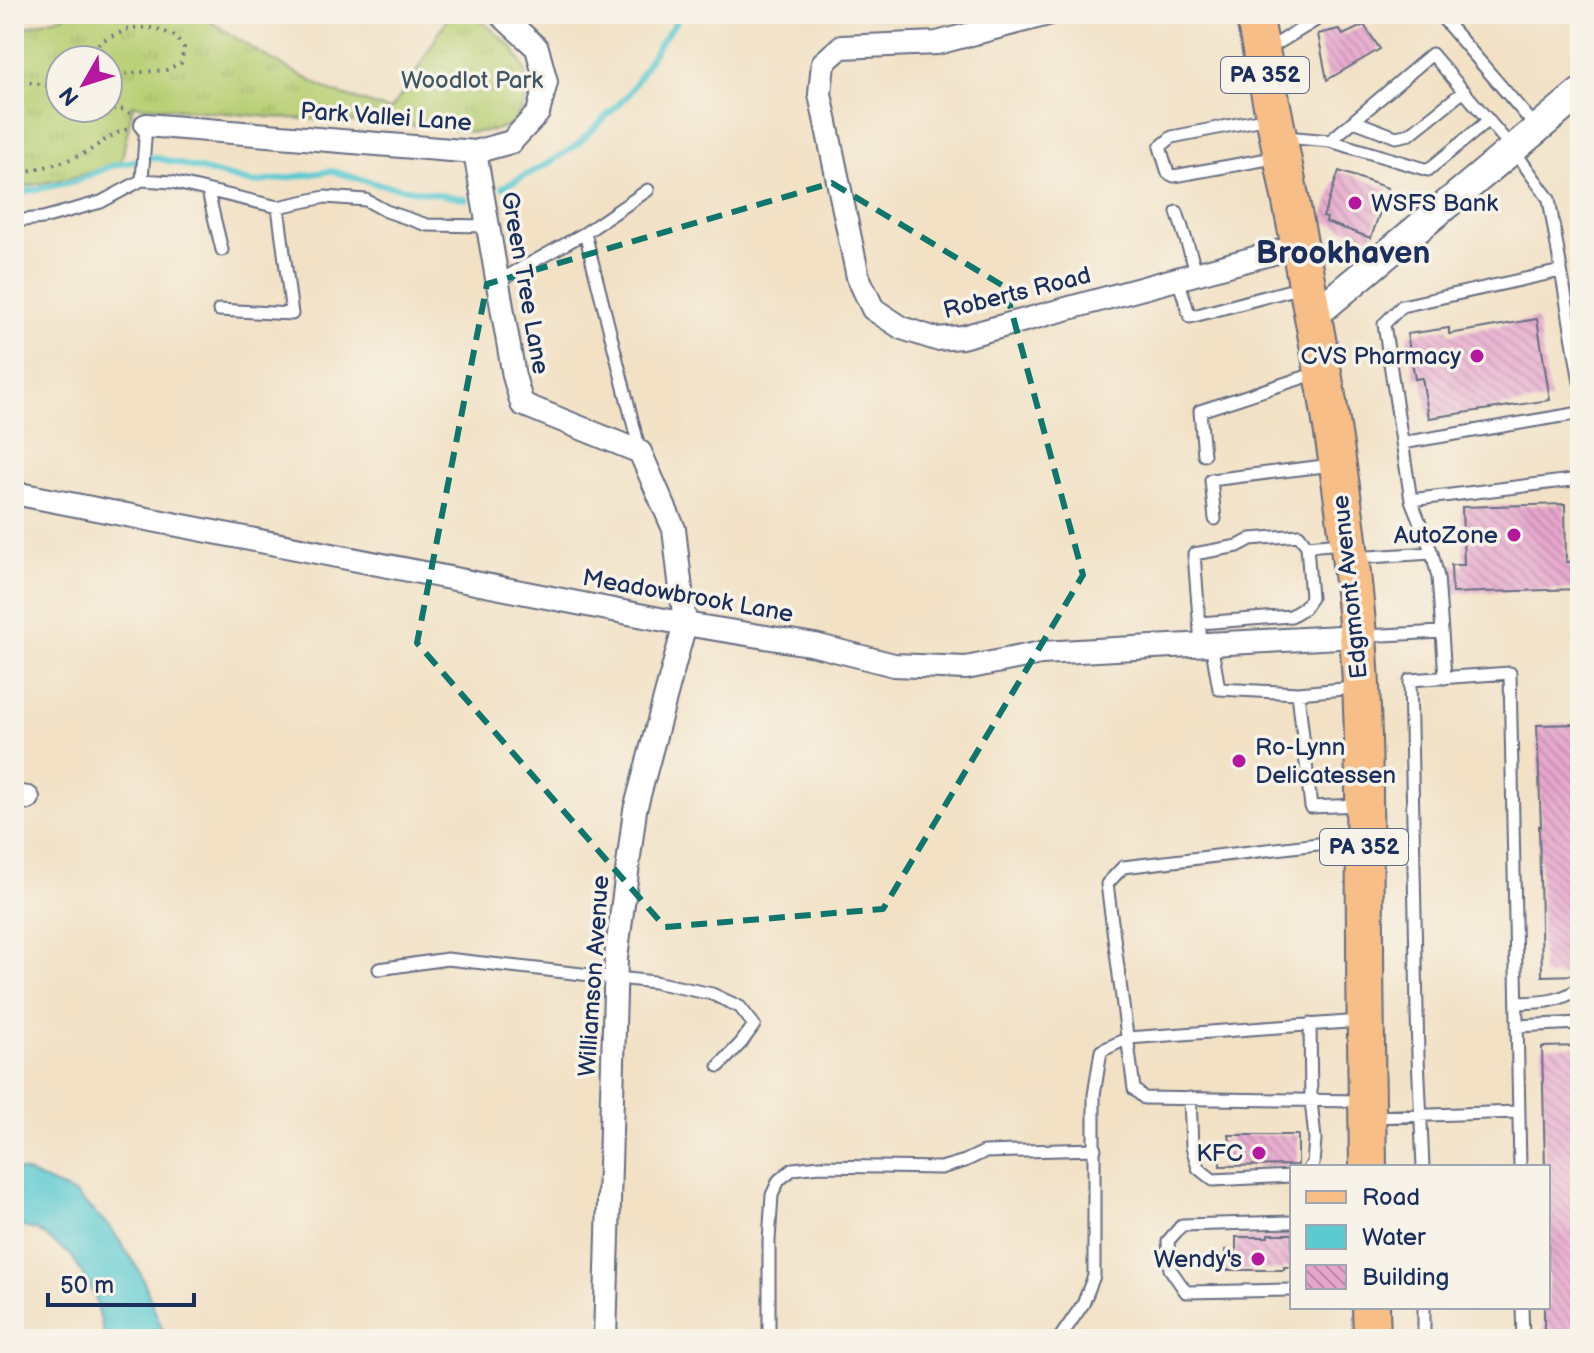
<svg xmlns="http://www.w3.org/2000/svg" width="1594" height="1353" font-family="'Balsamiq Sans',sans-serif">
  <defs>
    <pattern id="grass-tufts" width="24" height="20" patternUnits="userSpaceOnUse" patternTransform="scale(2)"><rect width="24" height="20" fill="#b9cf74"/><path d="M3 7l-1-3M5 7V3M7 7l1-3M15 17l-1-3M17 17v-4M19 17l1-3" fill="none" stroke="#9eb267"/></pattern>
    <pattern id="building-back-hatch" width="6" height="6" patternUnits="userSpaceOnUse" patternTransform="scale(2)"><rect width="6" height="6" fill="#e7a5cc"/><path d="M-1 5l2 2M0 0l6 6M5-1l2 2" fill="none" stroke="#ba87a9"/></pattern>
  </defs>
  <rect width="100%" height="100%" fill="#f7f3e8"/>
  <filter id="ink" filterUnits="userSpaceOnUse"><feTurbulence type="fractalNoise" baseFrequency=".0125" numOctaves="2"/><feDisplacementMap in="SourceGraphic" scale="16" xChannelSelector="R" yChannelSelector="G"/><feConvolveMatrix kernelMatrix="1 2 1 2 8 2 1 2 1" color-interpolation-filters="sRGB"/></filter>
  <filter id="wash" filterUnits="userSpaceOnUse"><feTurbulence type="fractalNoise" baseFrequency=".006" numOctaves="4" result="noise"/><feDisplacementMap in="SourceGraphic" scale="32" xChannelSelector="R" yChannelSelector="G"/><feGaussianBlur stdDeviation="1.8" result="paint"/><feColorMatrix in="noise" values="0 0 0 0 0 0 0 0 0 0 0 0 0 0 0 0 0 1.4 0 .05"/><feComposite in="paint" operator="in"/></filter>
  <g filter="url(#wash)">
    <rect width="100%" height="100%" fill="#f2e1c5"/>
    <path fill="url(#grass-tufts)" stroke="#6a7f69" stroke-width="2" fill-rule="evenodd" d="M70,14H198L265,56L330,91L390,110L407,87L450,14H469L478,18L513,48L525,70L527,92L521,111L511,125L491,131L472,132L429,126L271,117L133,105L121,163L70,178L14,188V31ZM60,60H108V108H60Z"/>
    <path fill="#5dcad2" stroke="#3c7c98" stroke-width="2" d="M14,1169L24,1171L75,1194L111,1228L140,1272L166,1339H105L95,1297L72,1256L37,1230L14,1225Z"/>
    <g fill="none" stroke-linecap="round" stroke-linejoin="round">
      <path stroke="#5dcad2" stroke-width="6" d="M503,187L549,163L577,145L628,95L660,43L682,14
        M14,194L76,181L111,166L154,157L253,183L332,171L377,184L466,199"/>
    </g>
    <g id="blocks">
      <path fill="url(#building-back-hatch)" d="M1364,25L1380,49L1327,80L1318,34L1339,29L1343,35Z
        M1339,171L1388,188L1371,238L1326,222L1327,218L1323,217Z
        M1537,319L1550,400L1429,418L1422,378L1415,379L1407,334L1449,328V334Z
        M1565,504L1566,562L1580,561V589L1452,593L1451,565H1464L1462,507Z
        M1580,724V975L1542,976L1539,826L1541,827L1537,725Z
        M1580,1046V1339H1544V1307H1548V1167H1545L1542,1047Z
        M1229,1135H1298V1165L1220,1166L1219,1141H1230Z
        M1268,1234H1292V1267H1284V1270H1225V1250L1236,1251V1237H1268Z"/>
    </g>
  </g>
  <g filter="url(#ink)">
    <use href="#blocks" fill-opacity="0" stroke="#666d82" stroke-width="2"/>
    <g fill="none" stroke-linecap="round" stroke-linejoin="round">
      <defs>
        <path id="service" d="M1439,14L1537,128
          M1265,51L1326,14
          M1268,118L1172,137L1160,147L1168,173L1174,176L1279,157
          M1354,121L1396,137L1410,134L1464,91
          M1285,137L1330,141L1432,54L1512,148L1549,199L1580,382
          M1330,141L1428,170L1489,120
          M142,180L146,125
          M208,192L222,250
          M1177,212L1197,274
          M14,221L43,218L101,202L142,180L172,182L278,207L325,197L366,200L386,211L427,225L487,226
          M585,233L648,190
          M1561,271L1402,306L1384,324L1411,500L1580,479
          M1178,279L1190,317L1302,287
          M497,282L585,233L640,451
          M219,310L292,314L278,207
          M1402,443L1580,413
          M1204,455L1200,411L1317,373
          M1215,519L1211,480L1332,465
          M1307,546L1342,543
          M1353,558L1432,553
          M1200,623L1291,616L1304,608L1311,598L1307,546L1299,535L1251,539L1238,546L1194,554L1201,644
          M1442,632L1445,678
          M1364,636L1442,632L1438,577L1432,553L1411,500
          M1211,643L1219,689L1298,693
          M1355,688L1298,693L1311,807L1358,805
          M1360,839L1123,867L1107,884L1134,1089L1144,1098L1360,1101
          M379,969L447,959L654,982L712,994L740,1007L754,1025L741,1043L719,1066
          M1517,1003C1543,1002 1557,1003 1580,988
          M1517,1026L1580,1023
          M1190,1098L1192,1147L1198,1168L1213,1180L1292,1176
          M1371,1117L1518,1112
          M1310,1167L1313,1164L1315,1139L1311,1100L1310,1024
          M1423,1167L1418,1057L1410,680L1510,673L1520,1167
          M1292,1222L1182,1225L1168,1241L1170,1269L1186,1292L1292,1290
          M1424,1307V1339
          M1522,1307L1523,1339
          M769,1339V1241L772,1195L779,1180L793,1169L820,1166L941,1168L965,1161L984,1152L1095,1149
          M1059,1339L1083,1304L1094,1276V1095L1101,1051L1128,1038L1361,1021"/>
        <path id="minor" d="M1048,14L937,43L841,47L823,63L820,94L858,277L873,309L902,328L936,339L962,337L1299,246
          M146,125L475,152L511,142L538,113L546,82L537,48L500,14
          M475,152L514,376L522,404L640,452L674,529L685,624L635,810L616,958L605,1339
          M14,493L685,624L815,645L894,665L966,668L1041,653L1358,636
          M14,796L28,798"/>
        <path id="tertiary" d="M1313,316L1580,93"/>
        <path id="primary" d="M1254,14C1291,206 1334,398 1354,592C1366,706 1364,822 1365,937C1365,1014 1367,1090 1368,1167
          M1371,1307L1372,1339"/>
      </defs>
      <use href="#service" stroke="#666d82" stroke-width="15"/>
      <use href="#minor" stroke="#666d82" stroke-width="26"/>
      <use href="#tertiary" stroke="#666d82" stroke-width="32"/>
      <use href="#primary" stroke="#666d82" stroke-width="40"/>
      <path stroke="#666d82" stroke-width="4" stroke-dasharray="2 6" stroke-linecap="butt" d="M80,60L103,40L131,28H155L175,36L184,48L181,63L166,70L108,75
        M14,79L49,86L60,81
        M97,108L125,110L131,114
        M14,173C37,170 62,163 83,154C99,146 111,133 128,129"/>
      <use href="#service" stroke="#fff" stroke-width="11"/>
      <use href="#minor" stroke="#fff" stroke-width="22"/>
      <use href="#tertiary" stroke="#fff" stroke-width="28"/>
      <use href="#primary" stroke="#f7be87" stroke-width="36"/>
    </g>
  </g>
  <path fill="none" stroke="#0f766e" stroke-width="6" stroke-dasharray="16 10" stroke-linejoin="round" d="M832,183L1005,287L1083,575L883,909L665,927L417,643L487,284Z"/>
  <g fill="#b5179e" stroke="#f7f3e8" stroke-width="3">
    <circle cx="1355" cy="203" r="8"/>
    <circle cx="1477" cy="356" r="8"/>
    <circle cx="1514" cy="535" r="8"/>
    <circle cx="1239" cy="761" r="8"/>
    <circle cx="1259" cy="1153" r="8"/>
    <circle cx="1258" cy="1259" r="8"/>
  </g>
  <g text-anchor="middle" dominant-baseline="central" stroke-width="7" stroke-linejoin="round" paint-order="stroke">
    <g fill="#f7f3e8" stroke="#5d6a87" stroke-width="2">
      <rect x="1221" y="57" width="88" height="36" rx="6"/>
      <rect x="1320" y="829" width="88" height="36" rx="6"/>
    </g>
    <g font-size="22" font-weight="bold" fill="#1b2f5e">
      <text x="1265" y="75">PA 352</text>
      <text x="1364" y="847">PA 352</text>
    </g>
    <g font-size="24" fill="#425764" stroke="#f7f3e8">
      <text x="472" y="80">Woodlot Park</text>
    </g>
    <g font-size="24" fill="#1b2f5e" stroke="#f7f3e8">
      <text transform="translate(386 117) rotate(4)">Park Vallei Lane</text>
      <text transform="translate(525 283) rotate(80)">Green Tree Lane</text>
      <text transform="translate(1017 293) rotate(-14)">Roberts Road</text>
      <text transform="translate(1350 587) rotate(-96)">Edgmont Avenue</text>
      <text transform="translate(688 596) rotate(10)">Meadowbrook Lane</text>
      <text transform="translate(594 976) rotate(-86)">Williamson Avenue</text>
    </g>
    <g font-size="24" fill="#1b2f5e" stroke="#f7f3e8" text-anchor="end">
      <text x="1371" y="203" text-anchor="start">WSFS Bank</text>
      <text x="1461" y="356">CVS Pharmacy</text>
      <text x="1498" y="535">AutoZone</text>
      <text x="1255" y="747" text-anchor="start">Ro-Lynn<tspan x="1255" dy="28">Delicatessen</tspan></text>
      <text x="1243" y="1153">KFC</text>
      <text x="1242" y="1259">Wendy's</text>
    </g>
    <g font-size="32" font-weight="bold" fill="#1b2f5e" stroke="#f7f3e8">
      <text x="1343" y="253">Brookhaven</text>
    </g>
  </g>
  <rect width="1594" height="1353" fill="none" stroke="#f7f3e8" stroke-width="48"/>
  <rect x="1290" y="1165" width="260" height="144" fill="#f7f3e8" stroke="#9fa5b1" stroke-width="2"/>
  <rect x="1306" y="1191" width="40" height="12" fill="#f7be87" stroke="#9fa5b1" stroke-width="2"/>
  <text x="1362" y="1205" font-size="24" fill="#1b2f5e">Road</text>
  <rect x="1306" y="1225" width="40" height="24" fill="#5dcad2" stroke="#9fa5b1" stroke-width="2"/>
  <text x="1362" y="1245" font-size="24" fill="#1b2f5e">Water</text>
  <rect x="1306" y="1265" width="40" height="24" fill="url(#building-back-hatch)" stroke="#9fa5b1" stroke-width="2"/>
  <text x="1362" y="1285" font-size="24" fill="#1b2f5e">Building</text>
  <g transform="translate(84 84) rotate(231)"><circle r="38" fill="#f7f3e8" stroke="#9fa5b1" stroke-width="2"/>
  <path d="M0-6L14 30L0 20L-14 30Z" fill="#b5179e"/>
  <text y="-12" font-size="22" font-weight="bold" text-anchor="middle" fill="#1b2f5e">N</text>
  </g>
  <path d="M48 1293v12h146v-12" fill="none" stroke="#1b2f5e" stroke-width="4"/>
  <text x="60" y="1293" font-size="24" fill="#1b2f5e" stroke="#f7f3e8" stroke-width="6" paint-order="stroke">50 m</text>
</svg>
